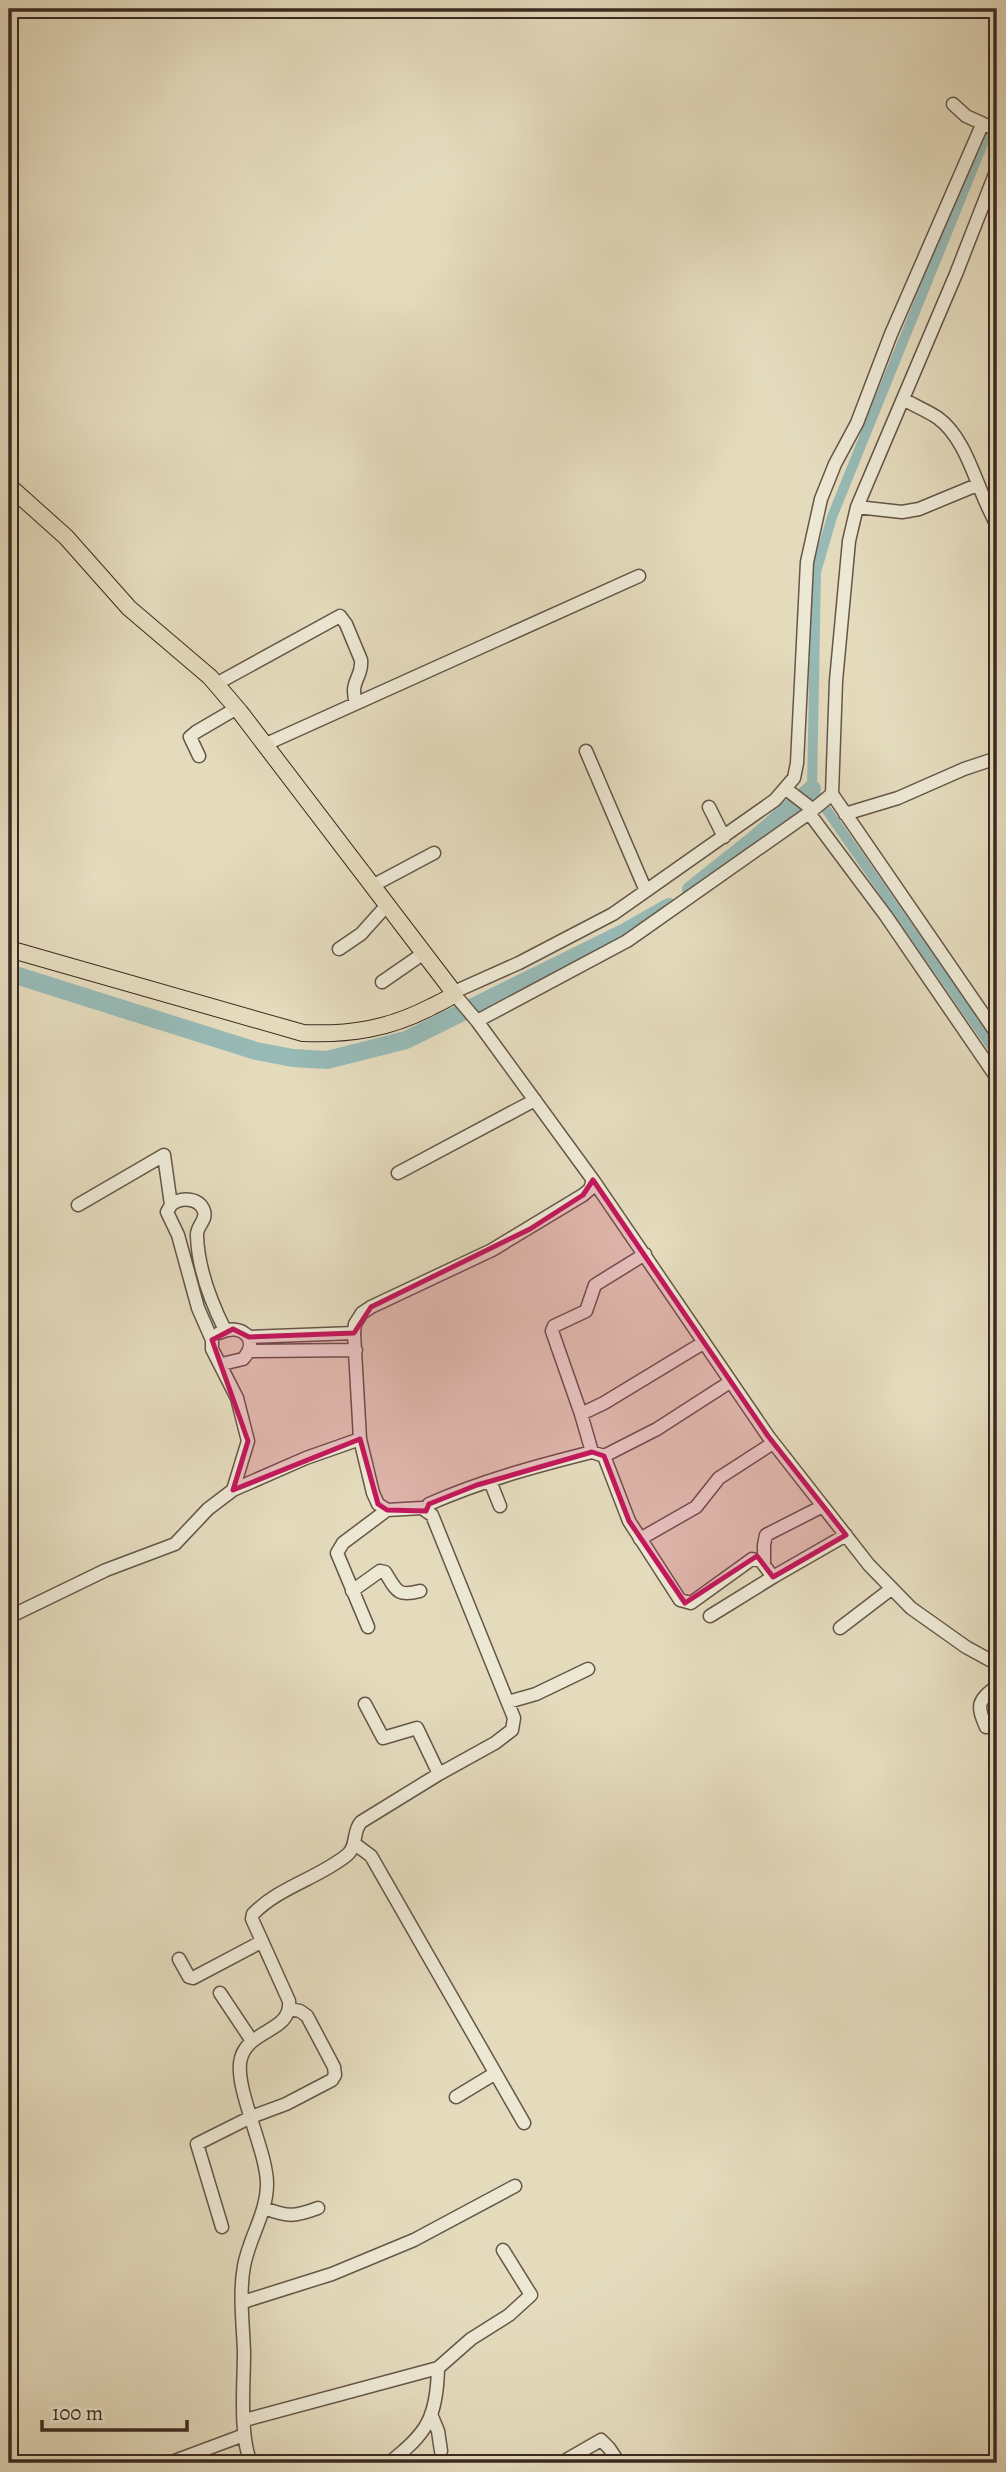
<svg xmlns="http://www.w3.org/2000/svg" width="1006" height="2472" font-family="Alegreya,serif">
  <rect width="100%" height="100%" fill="#e4dbbd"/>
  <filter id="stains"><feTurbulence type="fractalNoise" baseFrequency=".00286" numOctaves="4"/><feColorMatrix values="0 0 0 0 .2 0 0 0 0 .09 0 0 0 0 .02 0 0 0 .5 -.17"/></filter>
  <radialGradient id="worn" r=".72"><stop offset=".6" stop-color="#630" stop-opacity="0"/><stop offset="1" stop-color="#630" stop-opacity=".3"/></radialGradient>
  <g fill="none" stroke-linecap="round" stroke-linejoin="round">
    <path stroke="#97bab6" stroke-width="10" d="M997,109L832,517L816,572L812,789L997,1054"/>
    <path stroke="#97bab6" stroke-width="18" d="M691,890L755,839L812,789
      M9,973L256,1051L293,1058L327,1060L406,1040L625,932L669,907"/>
    <defs>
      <path id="minor" d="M953,104L966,116L997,130
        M903,399C915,406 928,411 938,418C964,437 974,477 987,505L997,500
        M987,505L997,526
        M857,507L902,512L919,509L977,485
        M216,684L340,616L346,624L361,660C363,678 349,680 356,703
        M264,745L639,576
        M586,751L646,891
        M199,756L190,737L196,732L237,708
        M786,789L812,809
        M832,794L997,1034
        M709,807L724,837
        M809,813L886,916L997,1078
        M845,814L898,798L964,769L997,758
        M372,886L434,853
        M339,949L361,934L387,905
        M382,982L424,953
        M454,992L519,963L613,914L775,800L794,778L797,763L807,562L821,499L835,464L857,423L891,334L982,125
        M477,1021L627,941L809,813L832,794L836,681L849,541L857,507L956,274L997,169
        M398,1173L535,1100
        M593,1180L768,1436L869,1565L911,1608L966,1647L997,1664
        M78,1205L164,1155L171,1205L167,1212L178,1235L198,1308L212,1340V1349L237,1398L248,1441L233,1490
        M171,1205C180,1197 199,1197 204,1211C207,1221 196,1226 197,1236C198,1267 211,1302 225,1330
        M219,1333C241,1322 261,1339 243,1359L222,1364
        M248,1337L354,1333
        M249,1351L356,1350
        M581,1414L552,1331L554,1326L586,1311L595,1285L645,1254
        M592,1452L581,1414L604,1403L703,1343
        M604,1456L629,1521L680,1600L691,1603L752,1559L761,1561L773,1577L846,1535
        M490,1481L500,1506
        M426,1511L429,1504C481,1481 536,1466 592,1452L604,1456L657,1429L730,1382
        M640,1539L696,1507L719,1478L773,1443
        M764,1564V1545L766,1535L823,1506
        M352,1591L380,1571L385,1572C397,1591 397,1597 420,1591
        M710,1616L773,1577
        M9,1617L106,1570L175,1544L208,1509L233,1490L306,1458L360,1439
        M368,1627L337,1553L343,1543L387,1510
        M840,1628L891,1589
        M508,1702L536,1694L588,1669
        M365,1704L383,1738L417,1728L439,1774
        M986,1727C976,1704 978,1701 997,1686
        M355,1844L371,1856L524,2123
        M179,1959L189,1977L193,1978L261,1942
        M220,1993L252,2041
        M456,2097L494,2074
        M264,2208C288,2217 294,2217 318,2208
        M222,2227L197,2144L251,2117L286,2104L332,2080L335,2075L334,2067L307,2016L300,2011L290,2009
        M243,2302L332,2274L414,2240L515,2186
        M431,2414L438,2431L441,2451
        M245,2420L438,2368
        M169,2463L244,2435
        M251,2463C239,2435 244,2384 244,2352C243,2324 239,2293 244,2266C249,2238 267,2213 267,2184C267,2150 233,2086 241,2058C249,2029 292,2032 289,2001L252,1919L253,1914C279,1887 319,1878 347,1855C358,1846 352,1832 361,1822L439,1774L495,1743L512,1730L514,1718L432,1515L422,1508L387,1510L378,1504L373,1493L360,1439L354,1333L355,1324L362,1313L371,1307L492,1250L583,1195L590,1189L593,1180L477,1021L455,995
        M389,2463C427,2433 437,2418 438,2368L471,2339L509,2315L531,2295L503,2250
        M561,2463L601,2440L609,2448L619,2463"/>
      <path id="major" d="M9,486L66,537L129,608L210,677L240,712L455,994C448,999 439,1003 431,1007C389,1029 349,1035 303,1033L9,949"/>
    </defs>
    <use href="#minor" stroke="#655648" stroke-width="15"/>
    <use href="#major" stroke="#3b2a21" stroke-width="18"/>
    <use href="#minor" stroke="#ede8d4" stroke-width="12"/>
    <use href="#major" stroke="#e4dbbd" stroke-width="16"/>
  </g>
  <path fill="#c2185b" fill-opacity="0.2" stroke="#c2185b" stroke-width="5" stroke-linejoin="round" d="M593,1180L768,1436L846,1535L773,1577L757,1556L685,1603L629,1521L604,1456L592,1452L477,1485L429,1504L426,1511L387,1510L378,1504L360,1439L233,1490L248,1441L212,1340L233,1329L249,1337L354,1333L371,1307L530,1229L583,1195Z"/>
  <rect width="1006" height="2472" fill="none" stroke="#e4dbbd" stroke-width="35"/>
  <rect x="10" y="10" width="985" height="2451" fill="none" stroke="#3b2a21" stroke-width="3.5"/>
  <rect x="18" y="18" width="971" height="2437" fill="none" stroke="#3b2a21" stroke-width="2"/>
  <path d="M42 2420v10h145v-10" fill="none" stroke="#3b2a21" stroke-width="3.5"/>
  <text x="52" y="2420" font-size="21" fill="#3b2a21" stroke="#ede8d4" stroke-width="5" paint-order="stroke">100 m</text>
  <rect width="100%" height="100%" filter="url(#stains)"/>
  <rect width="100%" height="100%" fill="url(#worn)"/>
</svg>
